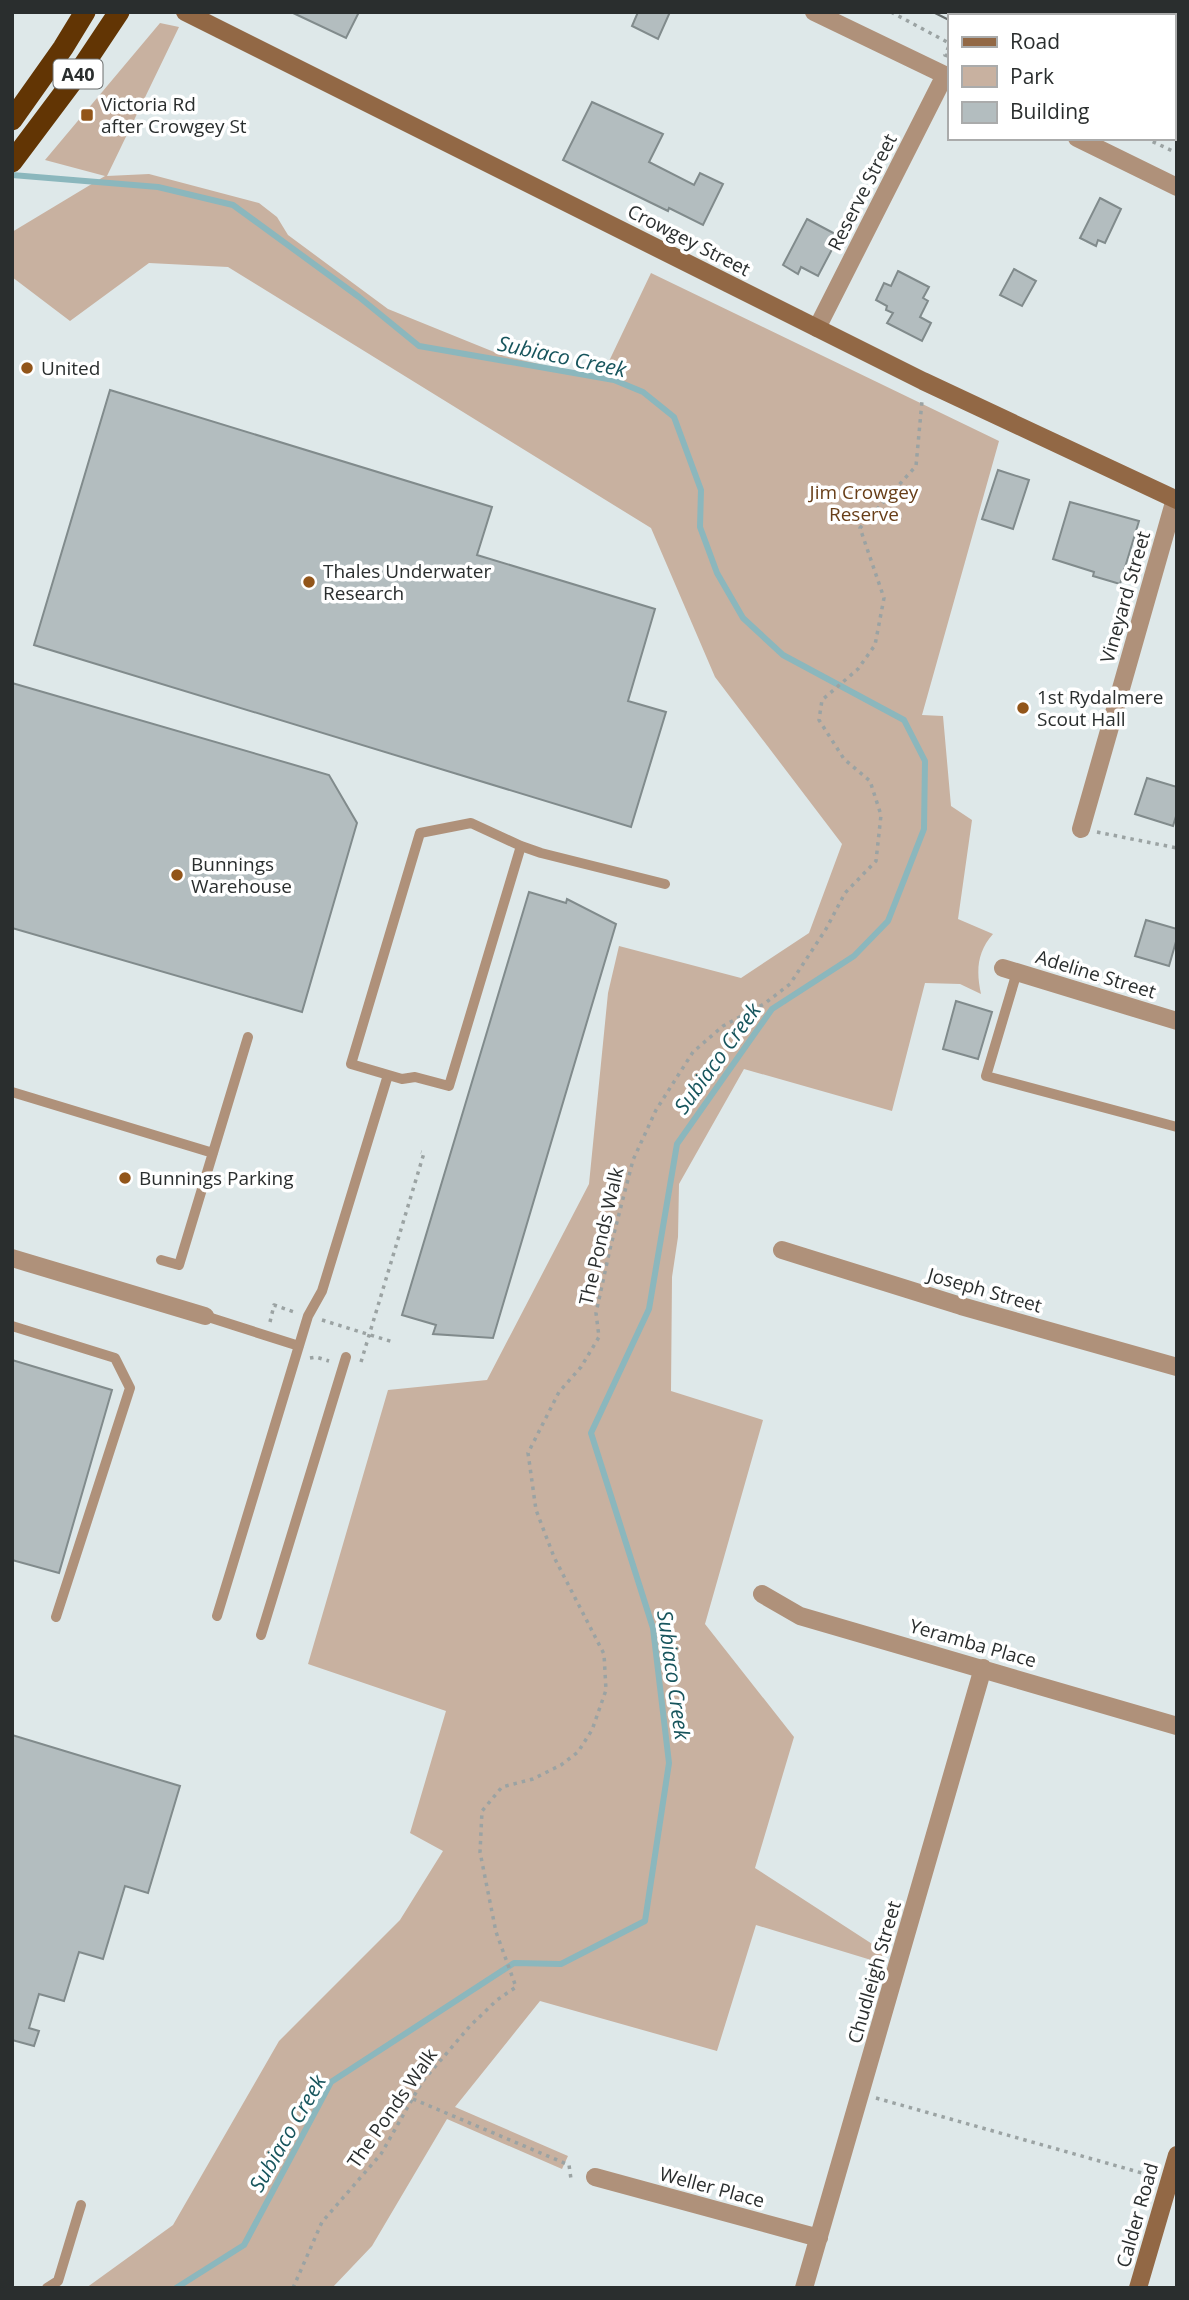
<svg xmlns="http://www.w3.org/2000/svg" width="1189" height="2300" font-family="'Open Sans',sans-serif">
  <rect width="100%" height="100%" fill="#dee8e9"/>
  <path fill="#c8b1a0" d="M160,23L179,27L107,176L149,174L259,203L277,217L288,235L388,309L504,356L601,378L651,273L999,441L922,715L943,716L951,806L972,820L958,919L993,934C977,952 976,971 981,994L960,984L925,983L892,1111L744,1069L679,1184L678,1237L672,1277L671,1391L763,1420L705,1624L794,1737L755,1868L883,1951L881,1963L756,1925L717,2051L540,2001L455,2107L568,2156L562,2169L447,2119L372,2246L332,2288H86L173,2225L279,2041L400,1920L443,1851L410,1833L446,1711L308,1664L388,1390L487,1380L589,1184L608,993L619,946L741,978L809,933L842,844L715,677L651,528L228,267L149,263L70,321L12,277V232L105,176L45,160Z"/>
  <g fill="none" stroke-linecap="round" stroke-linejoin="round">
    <path stroke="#8bb7bd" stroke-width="6" d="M12,175L158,187L233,205L359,297L419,346L614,380L643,392L674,417L701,490L700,527L717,573L743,618L783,655L904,720L925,761L924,829L888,921L854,956L772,1009L677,1144L649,1309L591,1433L653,1628L669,1763L645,1921L561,1964L514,1963L331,2082L244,2245L176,2288"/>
  </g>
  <path fill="#b3bdbf" stroke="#818b8c" stroke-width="2" d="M291,12H359L346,38Z
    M638,12H670L658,39L632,26Z
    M592,102L663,134L649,162L694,185L700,173L723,184L703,225L669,208L668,211L563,160Z
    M1100,198L1121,209L1105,243L1098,240L1096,246L1080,238Z
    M807,219L839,236L818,276L801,267L798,274L783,265Z
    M1014,269L1036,281L1022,306L1000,295Z
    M898,271L929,287L923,298L928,301L920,317L931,323L922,341L887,323L893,313L886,310L887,306L876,300L884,283L891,286Z
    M110,390L492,507L477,555L655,609L628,701L666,712L631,827L34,645Z
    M998,470L1029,480L1013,529L982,519Z
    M1070,502L1139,521L1120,584L1093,576L1094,572L1053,559Z
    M12,683L329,775L357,823L302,1012L12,928Z
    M1147,778L1177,787V813L1173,826L1135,814Z
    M529,892L566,903L567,899L616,924L493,1338L433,1334L436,1325L402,1315Z
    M1146,920L1177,929V938L1169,966L1135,956Z
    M956,1001L992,1012L978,1059L943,1049Z
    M12,1360L112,1390L59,1573L12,1560Z
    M12,1735L180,1786L148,1893L125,1886L103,1959L79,1952L64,2001L39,1994L29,2028L39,2031L34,2046L12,2040Z"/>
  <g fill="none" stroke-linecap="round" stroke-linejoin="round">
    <path stroke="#9ba3a3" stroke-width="3.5" stroke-dasharray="3.5 5" stroke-linecap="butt" d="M891,12L949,43
      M989,12L995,15L997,12
      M977,16L978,12
      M948,56L945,55L949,46
      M1145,138L1177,153
      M1097,832L1177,848
      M322,1320L393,1342
      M270,1322L274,1305L294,1312
      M310,1358L316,1357L329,1361
      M361,1362L424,1153L421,1152
      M876,2098L1149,2175
      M413,2099L569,2165L571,2179
      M293,2288L322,2222L381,2154L422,2082L470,2026L497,2000L516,1987L496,1932L480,1852L482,1811L502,1787L533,1779L561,1765L578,1752L592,1730L606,1690L604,1654L554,1557L536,1510L528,1453L559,1392L581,1367L599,1337L596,1313L610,1249L633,1160L656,1110L693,1052L723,1026L764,1004L790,984L826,929L845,893L876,861L881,815L870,781L844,759L819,720L822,700L858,669L875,645L884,598L860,528L916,466L922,401"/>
    <path stroke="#af917a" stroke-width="10" d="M521,846L449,1086L415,1077L402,1079L351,1064L420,833L471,823L521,846L541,853L665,884
      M1017,972L986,1076L1177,1127
      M12,1092L213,1153
      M161,1260L179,1265L248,1037
      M205,1316L299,1346
      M12,1326L115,1358L130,1388L56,1617
      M217,1616L308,1316L322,1291L388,1075
      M261,1635L346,1357
      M47,2288L58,2281L81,2205"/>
    <path stroke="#af917a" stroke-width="18" d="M814,12L949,77
      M1077,138L1177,187
      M817,328L945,75
      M1081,829L1175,499
      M1003,968L1177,1021
      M782,1250L961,1306L1177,1367
      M12,1258L205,1316
      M762,1594L800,1616L1177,1726
      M595,2177L819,2238
      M804,2288L983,1668"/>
    <path stroke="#926845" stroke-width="18" d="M185,12L923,381L1177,500
      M1138,2288L1177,2155"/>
    <path stroke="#623504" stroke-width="21" d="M12,120L63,48L85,12
      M12,162L75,78L119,12"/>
    <path stroke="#646a6a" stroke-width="2" d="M933,12L949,20
      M959,12L966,16
      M1173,115L1177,117
      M1173,128L1177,129"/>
  </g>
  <g fill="#925519" stroke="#fff" stroke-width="2.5">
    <rect x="80" y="108" width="14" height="14" rx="3.5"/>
    <circle cx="27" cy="368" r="7"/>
    <circle cx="309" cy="582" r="7"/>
    <circle cx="1023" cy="708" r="7"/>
    <circle cx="177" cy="875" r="7"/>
    <circle cx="125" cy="1178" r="7"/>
  </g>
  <g text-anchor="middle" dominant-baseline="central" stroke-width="7" stroke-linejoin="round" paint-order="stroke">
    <rect fill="#fff" stroke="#6a6d6d" stroke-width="2" x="53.5" y="59.5" width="49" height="29" rx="5"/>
    <g font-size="18" font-weight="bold" fill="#2a2e2e">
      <text x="78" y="74">A40</text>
    </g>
    <g font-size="19" fill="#2a2e2e" stroke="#fff" text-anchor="start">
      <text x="101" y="104">Victoria Rd<tspan x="101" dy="22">after Crowgey St</tspan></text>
      <text x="41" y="368">United</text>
      <text x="323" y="571">Thales Underwater<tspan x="323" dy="22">Research</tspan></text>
      <text x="1037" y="697">1st Rydalmere<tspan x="1037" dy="22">Scout Hall</tspan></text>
      <text x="191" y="864">Bunnings<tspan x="191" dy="22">Warehouse</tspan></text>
      <text x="139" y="1178">Bunnings Parking</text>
    </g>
    <g font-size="19" fill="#2a2e2e" stroke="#fff">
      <text transform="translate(862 192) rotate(-63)">Reserve Street</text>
      <text transform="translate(689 240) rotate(27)">Crowgey Street</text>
      <text transform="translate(1125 597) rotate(-74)">Vineyard Street</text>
      <text transform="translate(1096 974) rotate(17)">Adeline Street</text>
      <text transform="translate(601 1236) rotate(-77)">The Ponds Walk</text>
      <text transform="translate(985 1290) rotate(16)">Joseph Street</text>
      <text transform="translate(973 1643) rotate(16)">Yeramba Place</text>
      <text transform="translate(874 1972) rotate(-74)">Chudleigh Street</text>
      <text transform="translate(392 2108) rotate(-55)">The Ponds Walk</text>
      <text transform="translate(712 2187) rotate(15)">Weller Place</text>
      <text transform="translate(1137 2215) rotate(-74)">Calder Road</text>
    </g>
    <g font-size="19" fill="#683e18" stroke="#fff">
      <text x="864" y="492">Jim Crowgey<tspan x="864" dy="22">Reserve</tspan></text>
    </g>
    <g font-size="21" font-style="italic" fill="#17555d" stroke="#fff">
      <text transform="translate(562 356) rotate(12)">Subiaco Creek</text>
      <text transform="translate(717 1058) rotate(-54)">Subiaco Creek</text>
      <text transform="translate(674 1675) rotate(82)">Subiaco Creek</text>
      <text transform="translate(287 2133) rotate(-60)">Subiaco Creek</text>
    </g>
  </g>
  <rect width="1189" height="2300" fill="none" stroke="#2a2e2e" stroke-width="28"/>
  <rect x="948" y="14" width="228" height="126" fill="#ffffff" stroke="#aaabab" stroke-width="2"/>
  <rect x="962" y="37" width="35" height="10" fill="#926845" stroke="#aaabab" stroke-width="2"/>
  <text x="1010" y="49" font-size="21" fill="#2a2e2e">Road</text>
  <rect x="962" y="66" width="35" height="21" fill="#c8b1a0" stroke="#aaabab" stroke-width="2"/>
  <text x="1010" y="84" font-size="21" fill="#2a2e2e">Park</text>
  <rect x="962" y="102" width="35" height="21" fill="#b3bdbf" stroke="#aaabab" stroke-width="2"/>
  <text x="1010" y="119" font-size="21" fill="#2a2e2e">Building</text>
</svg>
